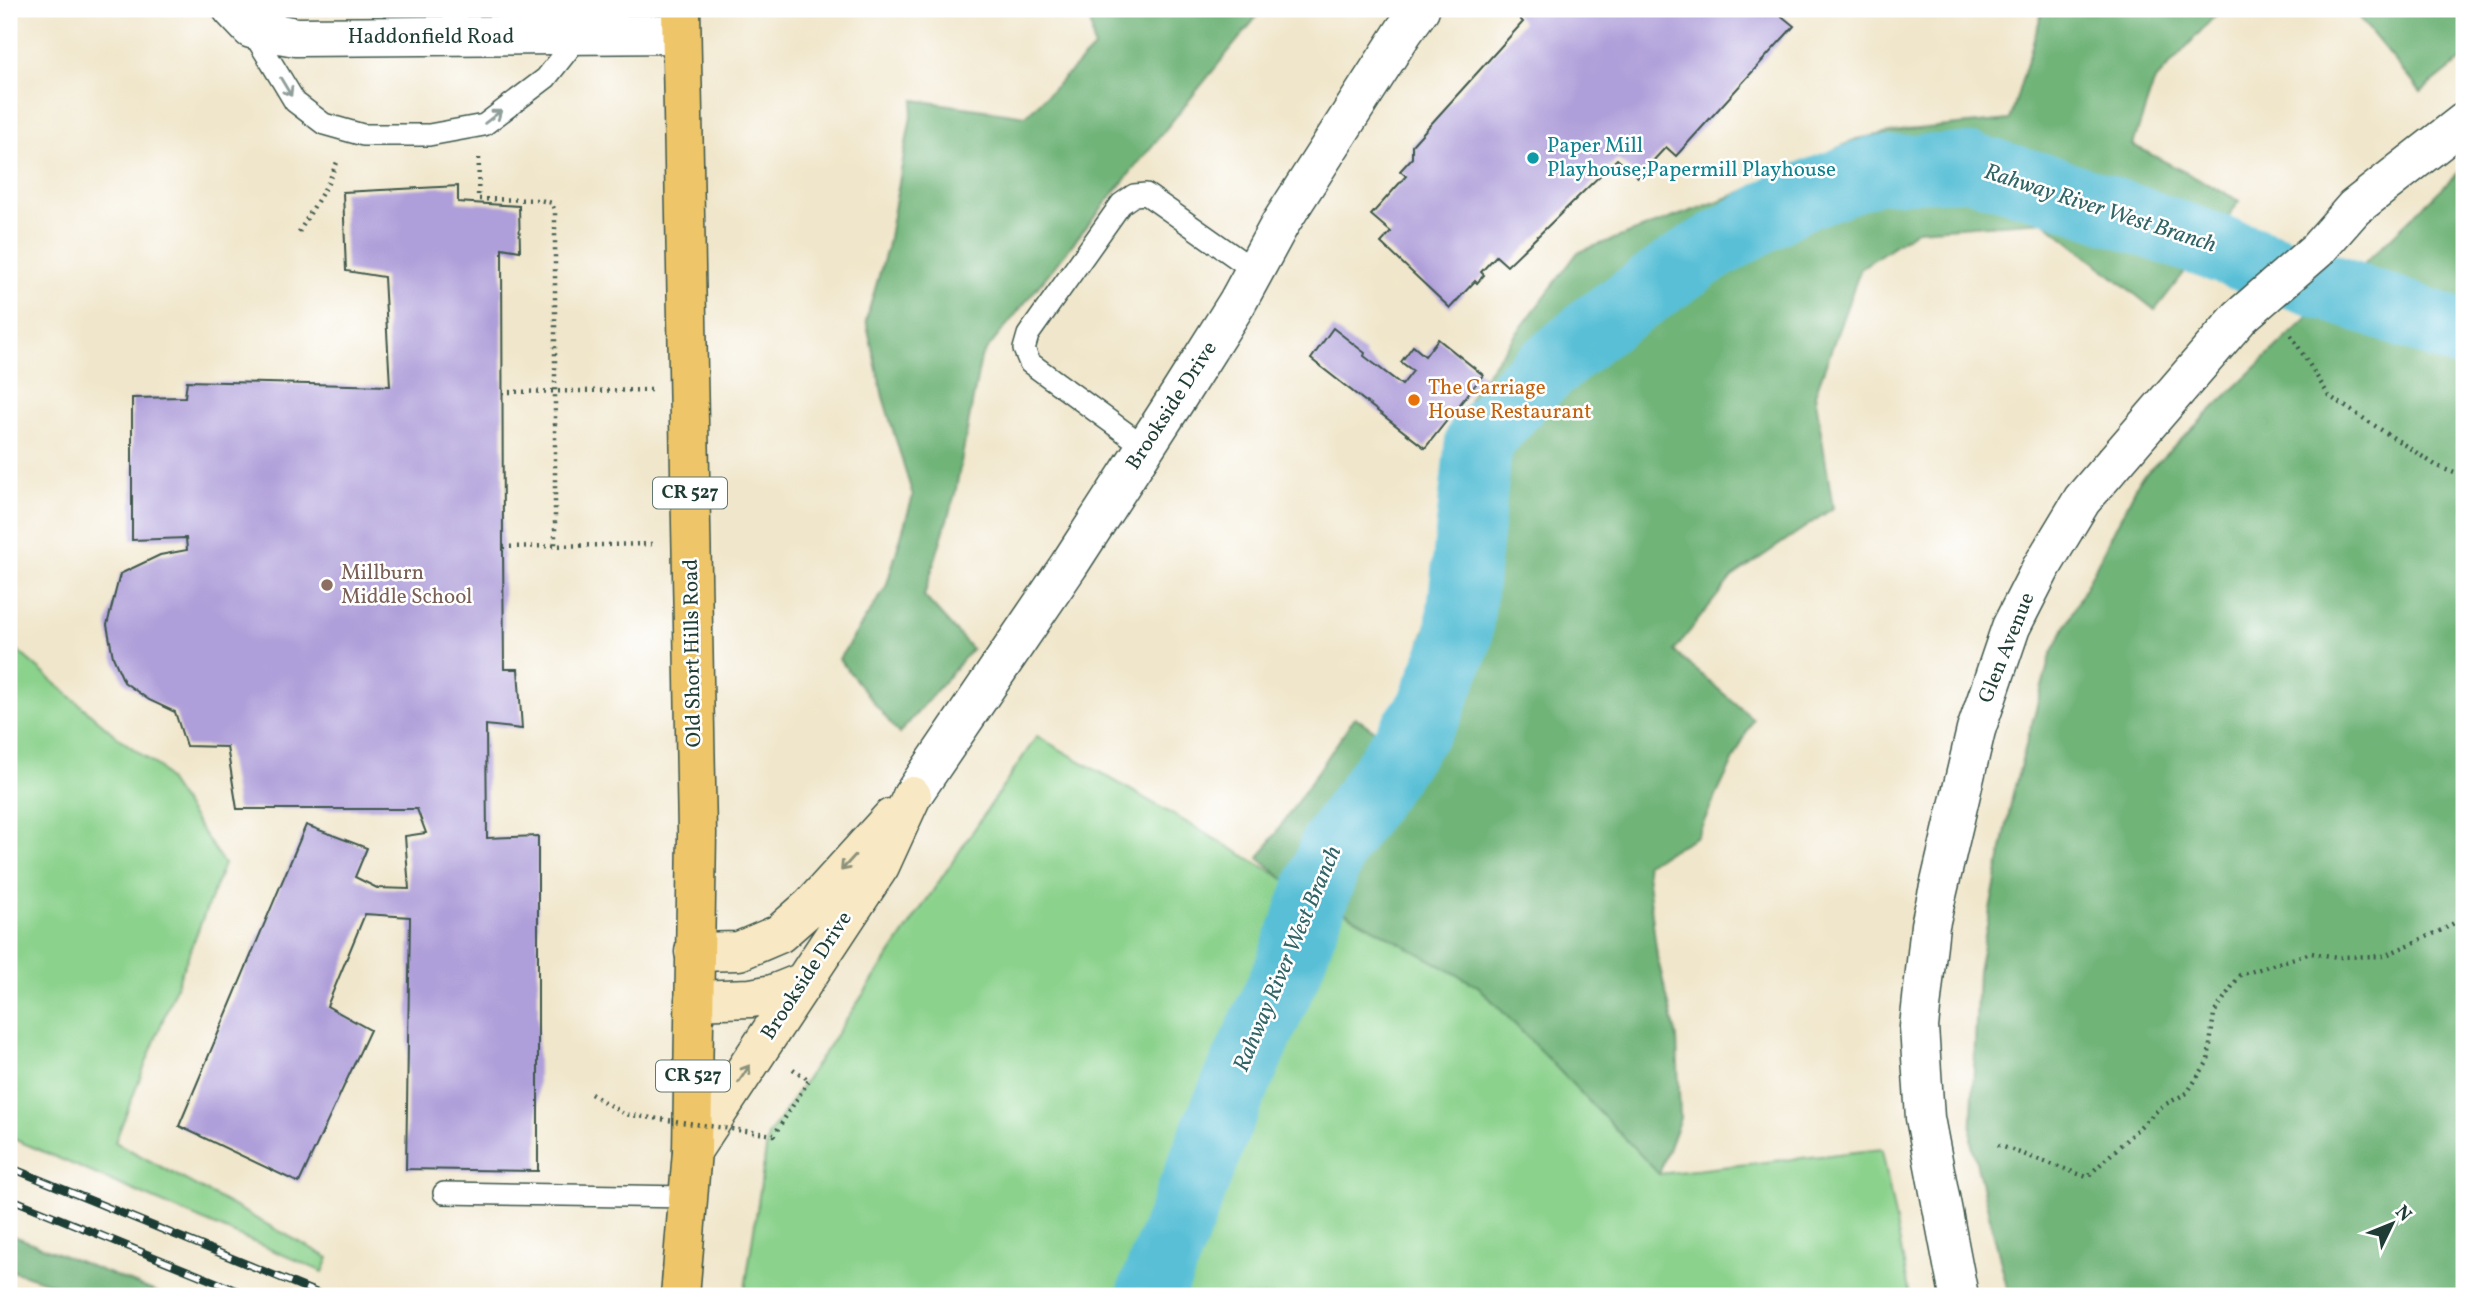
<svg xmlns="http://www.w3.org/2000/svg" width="2473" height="1305" font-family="Vollkorn,serif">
  <rect width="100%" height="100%" fill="#fff"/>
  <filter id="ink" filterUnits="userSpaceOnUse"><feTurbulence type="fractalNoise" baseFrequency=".0143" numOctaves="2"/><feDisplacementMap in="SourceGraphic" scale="14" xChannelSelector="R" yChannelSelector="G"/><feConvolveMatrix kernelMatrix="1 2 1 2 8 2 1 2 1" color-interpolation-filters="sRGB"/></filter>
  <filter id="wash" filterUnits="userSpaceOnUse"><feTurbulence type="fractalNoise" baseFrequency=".00686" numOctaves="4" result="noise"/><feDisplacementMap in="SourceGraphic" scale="28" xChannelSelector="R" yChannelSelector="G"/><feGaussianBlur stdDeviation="1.57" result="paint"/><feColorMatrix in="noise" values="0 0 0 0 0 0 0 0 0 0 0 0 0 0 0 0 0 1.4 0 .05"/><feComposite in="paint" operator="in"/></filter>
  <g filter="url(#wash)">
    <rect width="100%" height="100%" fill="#f0e6cb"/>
    <path fill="#8bd28c" stroke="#558860" stroke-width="2" d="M9,643L116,736L160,768L224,864L115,1142L329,1258L323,1272L9,1137Z
      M1037,736L1281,877L1478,986L1659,1174L1882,1149L1910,1296H744L768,1136Z"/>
    <path fill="#70b478" stroke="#487856" stroke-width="2" d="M1089,9H1263L981,357L955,494L924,596L972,649L899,734L839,659L886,587L913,496L883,397L866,320L887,248L914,100L1026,116L1094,48Z
      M2043,9H2221L2154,82L2133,145L2240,201L2155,310L2043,221L1917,230L1861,268L1815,394L1833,508L1732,577L1674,651L1753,719L1697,836L1646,864L1657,956L1677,1038L1680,1118L1659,1174L1478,986L1281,877L1259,858L1355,717L1379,734L1413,680L1419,648L1433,606L1444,467L1472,393L1578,252L1735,195L1857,139L1906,130L2010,120Z
      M2363,9H2464V58L2421,92L2360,19Z
      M2464,167V1296H2009L1971,1141L1978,971L2013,793L2050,657L2140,479Z
      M9,1234L166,1296H88L9,1270Z"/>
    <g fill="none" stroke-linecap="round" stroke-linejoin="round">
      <path stroke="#58bfd6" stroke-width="68" d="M1150,1296L1217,1126L1289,967L1334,845L1430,709L1458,639L1479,441L1528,385L1597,326L1698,256L1794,200L1875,170L1971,167L2049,189L2464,335"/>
    </g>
    <g id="blocks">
      <path fill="#ae9ed9" d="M1511,9H1773L1794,26L1676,156L1666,147L1638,177L1617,159L1507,266L1496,256L1481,272L1484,275L1477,283L1475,281L1450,308L1381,243L1391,232L1371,215L1406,176L1400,171L1412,158V145L1523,22Z
        M458,186V202L519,206L520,251L502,248L503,547L504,669H518L522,729L486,725L487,838L538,836V1171L406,1169L410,917L365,914L327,1006L370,1030L299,1183L179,1126L306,825L367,848L355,877L377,888L409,889L405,836L426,833L417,809H237L227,747L186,746L175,712L149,700L124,682L113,657L107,625L120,574L160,555L187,550L186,538L132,540V398L185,397L187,381L390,386L384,277L346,271L343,192Z
        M1333,328L1365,353L1364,356L1402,385L1413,371L1401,362L1413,346L1425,356L1438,339L1483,375L1425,448L1311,359Z"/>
    </g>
  </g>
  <g filter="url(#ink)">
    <use href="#blocks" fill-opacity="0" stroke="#3e564b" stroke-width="2"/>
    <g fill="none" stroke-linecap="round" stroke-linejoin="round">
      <defs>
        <path id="service" d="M251,29L295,102L324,124L363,135H429L484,125L546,78L580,35
          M1145,447L1030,363L1024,349L1028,335L1121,204L1134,195L1146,194L1255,271
          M444,1193L689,1197"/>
        <path id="minor" d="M232,9L251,29L296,37L681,34
          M912,796L1069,565L1179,395L1237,303L1280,224L1404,31L1420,9
          M1959,1296L1925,1118L1919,1027L1930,925L1976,730L2011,627L2041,568L2082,500L2240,317L2317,250L2354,208L2464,122"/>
        <path id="secondary" d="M694,952L739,951L779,934L811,906L891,818
          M694,1000L751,998L773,994L803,982
          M692,1151L880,866L912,796"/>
        <path id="primary" d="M680,1296L692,1151L697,833L681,9"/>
      </defs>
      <use href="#service" stroke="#3e564b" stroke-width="24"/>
      <use href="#minor" stroke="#3e564b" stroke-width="41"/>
      <use href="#secondary" stroke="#3e564b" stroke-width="41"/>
      <use href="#primary" stroke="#3e564b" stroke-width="41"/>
      <path stroke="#3e564b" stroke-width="4.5" stroke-dasharray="2 5" stroke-linecap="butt" d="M479,158L478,199L540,200L552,203L555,213V546
        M299,232L328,183L338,160
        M2291,335L2329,396L2437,466L2464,477
        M502,392L652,390
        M503,547L652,544
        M793,1069L809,1080
        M1998,1145L2087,1177L2162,1106L2187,1093L2208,1061L2214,1013L2240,975L2311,953L2337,957L2384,956L2444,929L2464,917"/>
      <use href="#service" stroke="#fff" stroke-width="21"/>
      <use href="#minor" stroke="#fff" stroke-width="38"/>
      <use href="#secondary" stroke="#f8e8c3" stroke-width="38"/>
      <use href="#primary" stroke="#eec569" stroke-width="38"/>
      <defs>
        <path id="rail" d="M9,1167L325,1296
          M9,1198L250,1296"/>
      </defs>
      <use href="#rail" stroke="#1f3d34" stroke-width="8"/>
      <use href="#rail" stroke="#fff" stroke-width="5" stroke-dasharray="16" stroke-linecap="butt"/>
      <path stroke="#3e564b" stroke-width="4.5" stroke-dasharray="2 5" stroke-linecap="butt" d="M591,1094L624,1114L774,1135L809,1080"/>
    </g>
    <defs><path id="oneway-shaft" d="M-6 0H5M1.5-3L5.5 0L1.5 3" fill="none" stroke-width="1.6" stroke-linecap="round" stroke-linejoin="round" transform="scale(1.75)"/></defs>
    <g stroke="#8f9e9a">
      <use href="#oneway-shaft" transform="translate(286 87) rotate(59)"/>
      <use href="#oneway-shaft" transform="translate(493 117) rotate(-37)"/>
    </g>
    <g stroke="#8c927c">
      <use href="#oneway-shaft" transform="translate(848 863) rotate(132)"/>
      <use href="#oneway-shaft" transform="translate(744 1074) rotate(-57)"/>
    </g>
  </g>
  <circle fill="#0f9aa8" stroke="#fff" stroke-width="2.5" cx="1533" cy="158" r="7"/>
  <circle fill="#e8710a" stroke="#fff" stroke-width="2.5" cx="1414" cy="400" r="7"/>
  <circle fill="#8d6e63" stroke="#fff" stroke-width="2.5" cx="327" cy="585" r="7"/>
  <g text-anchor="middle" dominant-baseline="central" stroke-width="5" stroke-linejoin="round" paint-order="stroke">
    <g fill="#fff" stroke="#627771" stroke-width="2">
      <rect x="653" y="477.5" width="74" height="31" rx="5"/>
      <rect x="656" y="1060.5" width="74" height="31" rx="5"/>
    </g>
    <g font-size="19" font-weight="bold" fill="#1f3d34">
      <text x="690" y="493">CR 527</text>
      <text x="693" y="1076">CR 527</text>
    </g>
    <g font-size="21" fill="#1f3d34" stroke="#fff">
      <text x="431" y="37">Haddonfield Road</text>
      <text transform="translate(1172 406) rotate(-57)">Brookside Drive</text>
      <text transform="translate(2007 648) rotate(-68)">Glen Avenue</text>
      <text transform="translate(693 653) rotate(-91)">Old Short Hills Road</text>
      <text transform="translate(807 976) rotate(-57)">Brookside Drive</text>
    </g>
    <g font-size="21" fill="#0d838f" stroke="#fff" text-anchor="start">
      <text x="1547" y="146">Paper Mill<tspan x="1547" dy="24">Playhouse;Papermill Playhouse</tspan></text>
    </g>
    <g font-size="21" fill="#c56008" stroke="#fff" text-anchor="start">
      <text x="1428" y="388">The Carriage<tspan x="1428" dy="24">House Restaurant</tspan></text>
    </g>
    <g font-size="21" fill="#785e54" stroke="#fff" text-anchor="start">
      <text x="341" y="573">Millburn<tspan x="341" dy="24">Middle School</tspan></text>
    </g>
    <g font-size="23" font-style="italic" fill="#306465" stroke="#fff">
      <text transform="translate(2100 209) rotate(18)">Rahway River West Branch</text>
      <text transform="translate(1288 959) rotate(-67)">Rahway River West Branch</text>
    </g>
  </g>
  <rect width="2473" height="1305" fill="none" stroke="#fff" stroke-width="35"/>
  <g transform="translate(2392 1224) rotate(47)" stroke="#ffffff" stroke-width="5" paint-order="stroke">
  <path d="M0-5L12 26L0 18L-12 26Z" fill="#1f3d34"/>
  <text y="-10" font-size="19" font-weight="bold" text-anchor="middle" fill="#1f3d34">N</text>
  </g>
</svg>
